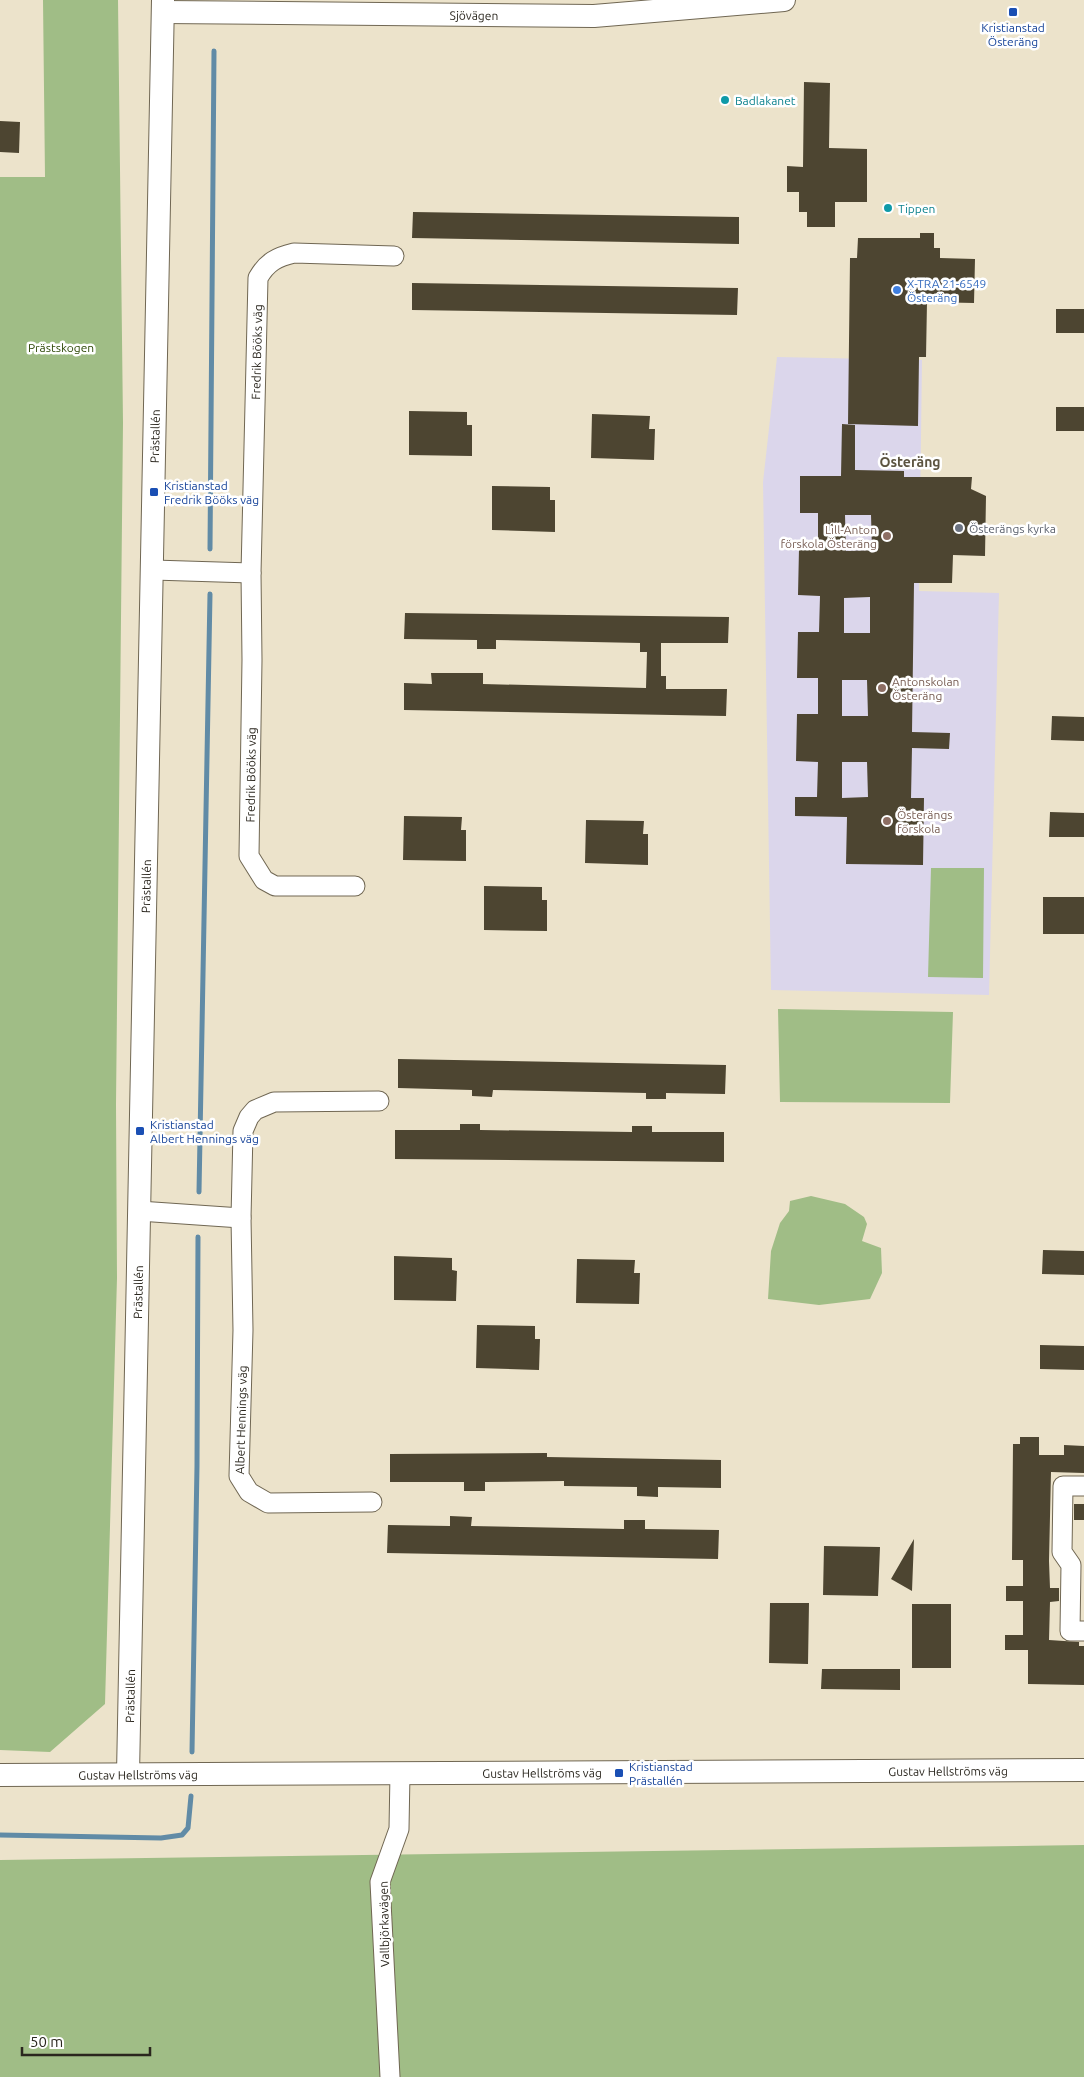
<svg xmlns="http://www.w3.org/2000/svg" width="1084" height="2077" font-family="Ubuntu,sans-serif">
  <rect width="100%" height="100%" fill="#ece3cb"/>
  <path fill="#dbd6eb" d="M777,357L922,360L919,591L999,593L989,995L771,990L763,482Z"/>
  <path fill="#a0bd86" d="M43,0H118L123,423L116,1105L117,1278L105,1704L50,1752L0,1750V177H45Z
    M931,868H984L983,978L928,977Z
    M778,1009L953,1012L950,1103L780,1102Z
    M811,1196L845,1204L864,1217L867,1224L862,1241L881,1248L882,1273L870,1299L819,1305L768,1299L771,1251L780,1223L789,1211L790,1201Z
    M1084,1845V2077H0V1860Z"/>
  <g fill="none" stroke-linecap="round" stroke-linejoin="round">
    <path stroke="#618ba6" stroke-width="5" d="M210,549L214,51
      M199,1192L210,594
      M192,1752L197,1466L198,1237
      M0,1835L161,1838L182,1835L188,1828L191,1796"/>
  </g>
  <path fill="#4d4531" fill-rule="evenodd" d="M804,82L830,83L829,148L867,149V202H835V227H807V212H799V192H787V166L803,167Z
    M0,121L20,122L19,153L0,152Z
    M413,212L739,217V244L412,238Z
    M920,233H934V248H940V258L975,259L974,303L927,302L926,357H919L918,426L848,424L850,258H857L858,238H920Z
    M412,283L738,288L737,315L412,310Z
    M1056,309H1084V333H1056Z
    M1056,407H1084V431H1056Z
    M409,411L467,412V425H472V456L409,455Z
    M592,414L650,416L649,429H655L654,460L591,458Z
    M842,424L855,425V470L904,471V477H972L971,489L986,496L985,556L953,555L952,583H914L912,732L950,733L949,749L912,748L911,798H924L923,865L846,864L847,817L795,816V797H817L818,762L796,761L797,714H818V678H797L798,632H819L820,596L798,595L799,549H818V513H800V476H841ZM845,515H871L872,550L846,551ZM870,597V633H844V598ZM842,680H867L868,716H842ZM842,762H867L868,797L842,798Z
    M492,486L550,487V500H555V532L492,530Z
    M405,613L729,617L728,643H661V676H666V689H727L726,716L404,710V683L432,684L431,673H483V684L646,688L647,652H640V643L496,640V649H477V640L404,639Z
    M1052,716L1084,717V741L1051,740Z
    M1050,812L1084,813V837H1049Z
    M404,816L462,817L461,830H466V861L403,860Z
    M586,820L644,821L643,834H648V865L585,863Z
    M484,886L542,887V900H547V931L484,930Z
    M1043,897H1084V934H1043Z
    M398,1059L726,1065L725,1094L666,1093V1099H646V1093L493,1090L492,1097L472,1096V1090L398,1088Z
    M460,1124H480V1130L632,1132V1126H652V1132H724V1162L395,1159V1130H460Z
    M1043,1250L1084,1251V1275L1042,1274Z
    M394,1256L452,1258V1270L457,1271L456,1301L394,1300Z
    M577,1259L635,1260L634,1273H640L639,1304L576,1303Z
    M477,1325L535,1326V1339H540L539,1370L476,1368Z
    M1040,1345L1084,1346V1370L1040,1369Z
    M1020,1437H1039V1455H1064V1445L1084,1446V1473L1051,1472L1049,1561L1050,1588H1059V1601L1050,1602L1049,1640L1079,1642V1646H1084V1685L1028,1684V1650H1005V1635H1023V1601H1006V1586H1023V1560H1012L1013,1444H1020Z
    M547,1453V1457L721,1460V1488L658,1487V1497L637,1496V1487L564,1486V1481L485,1482V1491H464V1482H390V1454Z
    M1074,1504H1084V1520H1074Z
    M450,1516L472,1517L471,1526L624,1529V1520H645V1529L719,1530L718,1559L387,1553L388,1525L450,1526Z
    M914,1539L912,1591L891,1579Z
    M824,1546L880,1547L878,1596L823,1595Z
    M770,1603H809L808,1664L769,1663Z
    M912,1604H951V1668H912Z
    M822,1669H900V1690L821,1689Z"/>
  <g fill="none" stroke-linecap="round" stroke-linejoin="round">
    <defs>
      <g id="minor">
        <path d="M153,570L251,573"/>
        <path id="s1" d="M355,886H275L264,880L249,856L252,660L251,573L258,278C267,262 277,257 294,253L394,256"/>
        <path d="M139,1211L241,1218"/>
        <path d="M1084,1486H1063L1062,1552L1071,1565L1070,1631H1084"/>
        <path id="s2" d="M372,1502L268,1503L249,1492L239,1476L243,1330L241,1218L243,1131L249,1117L255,1110L274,1102L379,1101"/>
        <path d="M390,2077L380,1882L399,1829L400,1773"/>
      </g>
      <g id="tertiary">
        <path id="s3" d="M163,12L594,16L784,0"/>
        <path id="s4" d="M128,1774L163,0"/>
        <path id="s5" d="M0,1775L1084,1770"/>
      </g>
    </defs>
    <use href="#minor" stroke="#706753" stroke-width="21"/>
    <use href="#tertiary" stroke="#706753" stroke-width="24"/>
    <use href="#minor" stroke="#fff" stroke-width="19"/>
    <use href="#tertiary" stroke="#fff" stroke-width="22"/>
  </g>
  <g fill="#1a4fb4" stroke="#fff" stroke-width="2">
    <rect x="1008" y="7" width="10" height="10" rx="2.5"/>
    <rect x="149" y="487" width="10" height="10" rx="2.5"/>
    <rect x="135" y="1126" width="10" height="10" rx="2.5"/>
    <rect x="614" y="1768" width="10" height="10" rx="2.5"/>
  </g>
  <g fill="#0f9aa8" stroke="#fff" stroke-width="2">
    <circle cx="725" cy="100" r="5"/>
    <circle cx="888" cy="208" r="5"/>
  </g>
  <circle fill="#3f7fe0" stroke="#fff" stroke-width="2" cx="897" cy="290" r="5"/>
  <circle fill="#6b7280" stroke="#fff" stroke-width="2" cx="959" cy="528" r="5"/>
  <g fill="#8d6e63" stroke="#fff" stroke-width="2">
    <circle cx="887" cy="536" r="5"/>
    <circle cx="882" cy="688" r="5"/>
    <circle cx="887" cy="821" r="5"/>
  </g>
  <g text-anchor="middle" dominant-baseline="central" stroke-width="5" stroke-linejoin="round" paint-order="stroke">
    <g font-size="12" fill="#2a261e" stroke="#fff">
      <text stroke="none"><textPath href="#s3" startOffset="311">Sjövägen</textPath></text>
      <text stroke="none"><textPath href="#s1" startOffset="625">Fredrik Bööks väg</textPath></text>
      <text stroke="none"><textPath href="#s4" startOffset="1338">Prästallén</textPath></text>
      <text stroke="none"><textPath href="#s1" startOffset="202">Fredrik Bööks väg</textPath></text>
      <text stroke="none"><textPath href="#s4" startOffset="888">Prästallén</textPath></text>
      <text stroke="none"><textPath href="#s4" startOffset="482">Prästallén</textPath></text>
      <text stroke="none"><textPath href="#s2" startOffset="201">Albert Hennings väg</textPath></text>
      <text stroke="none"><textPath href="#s4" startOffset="78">Prästallén</textPath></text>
      <text stroke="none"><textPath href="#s5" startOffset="948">Gustav Hellströms väg</textPath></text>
      <text stroke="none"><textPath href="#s5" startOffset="542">Gustav Hellströms väg</textPath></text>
      <text stroke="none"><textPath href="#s5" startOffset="138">Gustav Hellströms väg</textPath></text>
      <text transform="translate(384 1924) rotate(-91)">Vallbjörkavägen</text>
    </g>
    <g font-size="12" fill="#164399" stroke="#fff" text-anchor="start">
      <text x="1013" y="27" text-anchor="middle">Kristianstad<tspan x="1013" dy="14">Österäng</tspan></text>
      <text x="164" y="485">Kristianstad<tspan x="164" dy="14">Fredrik Bööks väg</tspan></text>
      <text x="150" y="1124">Kristianstad<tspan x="150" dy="14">Albert Hennings väg</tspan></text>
      <text x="629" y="1766">Kristianstad<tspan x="629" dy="14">Prästallén</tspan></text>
    </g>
    <g font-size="12" fill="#0d838f" stroke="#fff" text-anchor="start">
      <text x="735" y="100">Badlakanet</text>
      <text x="898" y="208">Tippen</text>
    </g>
    <g font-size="12" fill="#366cbe" stroke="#fff" text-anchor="start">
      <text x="907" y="283">X-TRA 21-6549<tspan x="907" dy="14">Österäng</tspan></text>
    </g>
    <g font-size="12" fill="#2d4806" stroke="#fff">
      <text x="61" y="347">Prästskogen</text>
    </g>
    <g font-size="12" fill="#5b616d" stroke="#fff" text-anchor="start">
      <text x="969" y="528">Österängs kyrka</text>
    </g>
    <g font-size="12" fill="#785e54" stroke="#fff" text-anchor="start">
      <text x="877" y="529" text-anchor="end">Lill-Anton<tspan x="877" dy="14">förskola Österäng</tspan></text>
      <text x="892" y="681">Antonskolan<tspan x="892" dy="14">Österäng</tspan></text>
      <text x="897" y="814">Österängs<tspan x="897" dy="14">förskola</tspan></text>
    </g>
    <g font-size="14" font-weight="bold" fill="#5c5440" stroke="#fff">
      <text x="910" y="462">Österäng</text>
    </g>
  </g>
  <path d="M22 2047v8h128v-8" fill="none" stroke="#2a261e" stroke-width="2.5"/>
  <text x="30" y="2047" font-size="15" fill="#2a261e" stroke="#ffffff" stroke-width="4" paint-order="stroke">50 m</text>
</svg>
